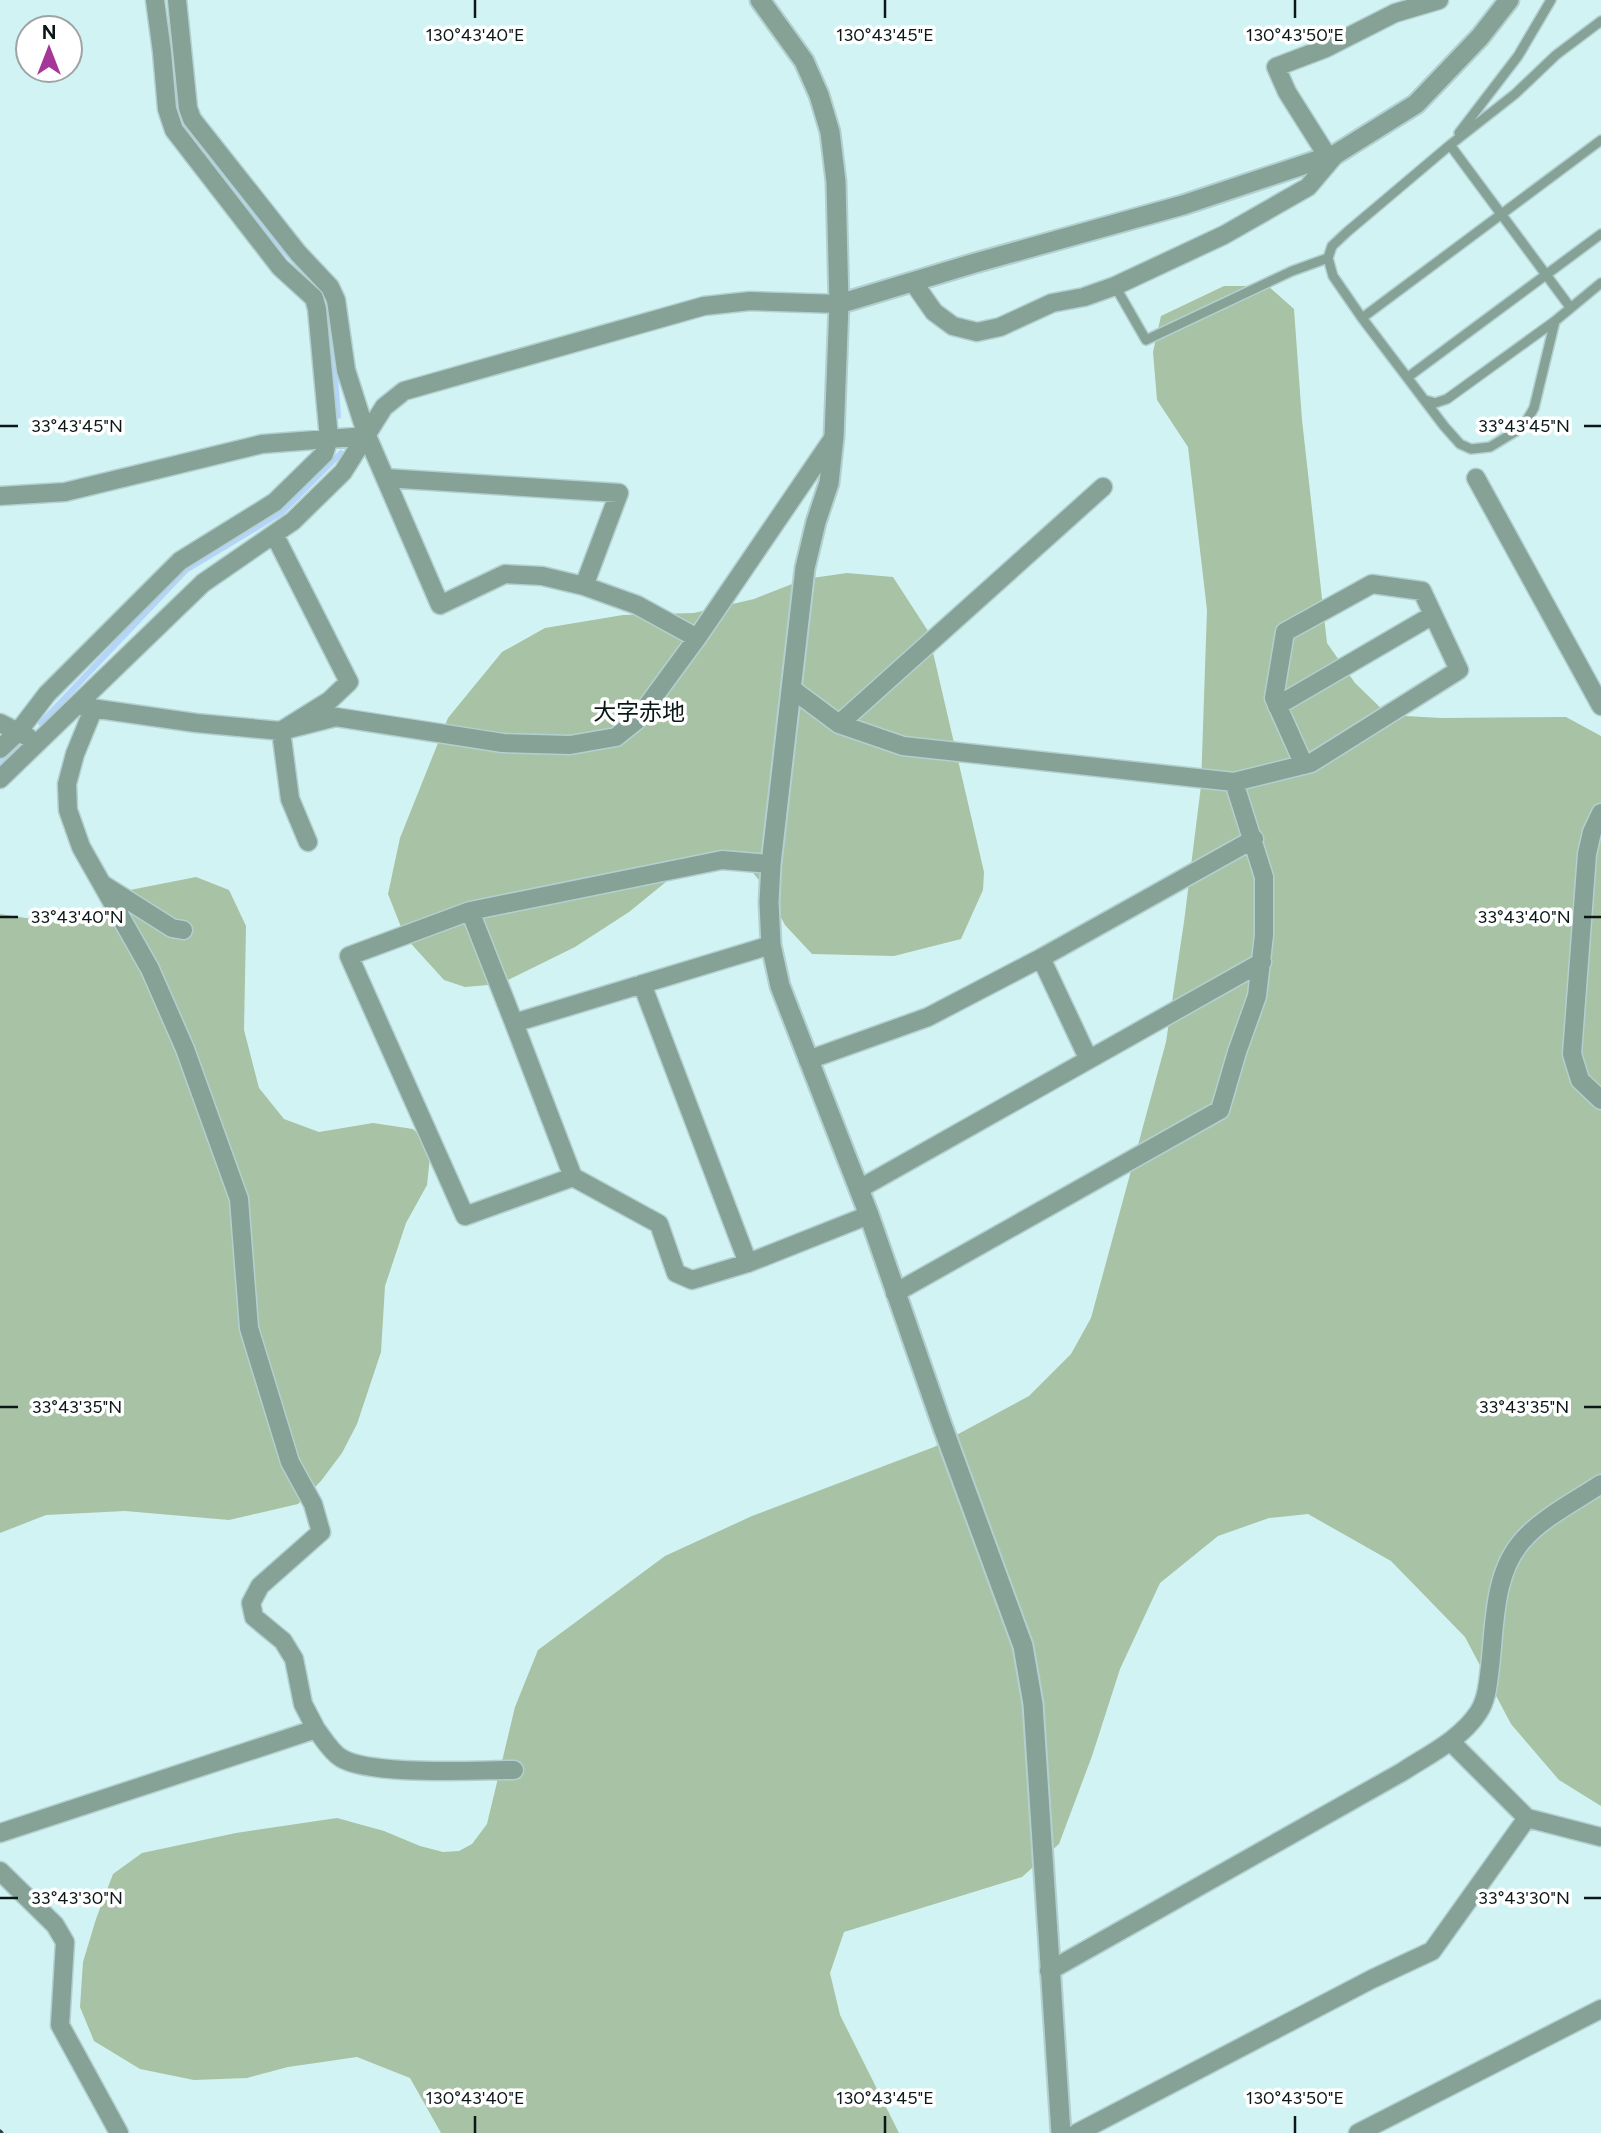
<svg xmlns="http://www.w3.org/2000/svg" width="1601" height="2133" font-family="Figtree,'Noto Sans JP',sans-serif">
  <rect width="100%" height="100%" fill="#d2f3f3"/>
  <path fill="#a7c2a4" d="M1224,286H1268L1294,309L1302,420L1327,643L1355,683L1388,715L1441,718L1566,717L1601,736V1806L1559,1780L1511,1724L1465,1637L1391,1561L1308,1514L1269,1518L1218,1536L1160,1583L1120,1669L1092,1756L1059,1844L1022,1877L844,1932L830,1973L840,2015L899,2133H441L410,2078L357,2057L288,2067L247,2078L194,2080L140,2069L94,2041L80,2007L83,1962L96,1919L113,1874L142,1853L236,1833L337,1818L384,1831L420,1846L443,1852L459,1851L472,1844L487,1824L515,1707L538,1650L665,1556L752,1516L934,1447L1029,1396L1071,1354L1091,1318L1166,1042L1184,922L1201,786L1207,610L1188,447L1157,400L1153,352L1161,316Z
    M847,573L893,577L928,631L984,872L983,890L961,939L894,956L812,954L785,925L764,886L743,861L672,877L629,912L575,947L500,984L465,987L444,980L405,937L388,894L400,838L448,718L502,652L545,628L623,615L694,613L754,599L805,579Z
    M196,877L229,890L246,926L244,1030L259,1088L284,1119L319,1132L373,1123L413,1129L431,1147L427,1185L406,1223L385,1286L381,1352L357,1424L342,1453L321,1481L298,1504L229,1520L125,1511L46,1515L0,1533V914L71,925L106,911L130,890Z"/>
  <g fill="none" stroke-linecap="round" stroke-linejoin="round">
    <path stroke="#b4d5f9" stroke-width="6" d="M176,76L179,116L276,241L326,296L330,312L338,416
      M41,723L186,570L282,512L341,453
      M0,764L18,748"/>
    <defs>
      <path id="service" d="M1601,21L1556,55L1515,94L1450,145L1347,232L1332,246L1328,258L1333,276L1362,318L1444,426L1460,444L1471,449L1490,447L1523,427L1534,408L1555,321L1601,283
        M1459,133L1518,56L1551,0
        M1450,145L1570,307
        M1115,286L1146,340L1292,271L1328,258
        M1362,318L1601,140
        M1408,377L1601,234
        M1425,400L1435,403L1447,399L1555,321"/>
      <path id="minor" d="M177,0L188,108L192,119L298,253L330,287L336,300L346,370L367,436L440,605L505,574L542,576L584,586L619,493L385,478
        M1328,157L1287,92L1276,67L1326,48L1395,13L1439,0
        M913,282L934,312L953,326L977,332L1000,327L1052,303L1084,297L1115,286L1224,235L1308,187L1336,154
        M1476,478L1601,706
        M0,496L65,492L262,444L367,436
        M274,534L349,682L329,701L281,731L290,799L308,842
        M584,586L637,605L697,638
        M792,689L839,724L903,746L1234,782L1264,877V935L1257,996L1237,1052L1220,1110L895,1293
        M1277,706L1433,615
        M84,707L196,723L281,731L336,717L503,743L570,745L616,737L636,721L697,638L834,437
        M0,723L28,737
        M839,724L1103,487
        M0,749L18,732L47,694L180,561L275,502L324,454L329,438L317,309L314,298L280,267L174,130L167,109L162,52L155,0
        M0,779L203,583L293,521L343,472L384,407L404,391L704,306L750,301L839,304
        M1234,782L1311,763L1459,670L1422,591L1372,584L1285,632L1274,698L1304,765
        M1601,813L1592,832L1587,854L1572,1054L1580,1080L1601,1100
        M104,885L172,928L183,930
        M470,911L514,1023
        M771,945L514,1023L573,1177L659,1224L676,1273L692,1280L748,1263L869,1215
        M1041,958L1088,1058
        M642,984L748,1263
        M808,1060L928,1017L1041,958L1254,839
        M573,1177L465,1216L349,956L470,911L722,860L771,864
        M859,1189L1262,962
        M316,1729C323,1738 331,1752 341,1758C370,1776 476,1770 514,1770
        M1450,1741L1527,1818L1601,1837
        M0,1833L316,1729L303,1704L294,1659L283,1641L254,1617L251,1603L260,1586L321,1532L313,1504L290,1462L249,1328L239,1199L185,1049L150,969L81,847L68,810L67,784L75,754L93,710
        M0,1871L55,1925L65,1942L60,2025L119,2133
        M1049,1971L1402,1772C1428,1755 1461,1739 1478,1713C1487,1700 1488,1683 1490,1667C1495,1625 1493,1573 1523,1540C1542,1518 1577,1500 1601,1484
        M1077,2133L1372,1979L1432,1951L1527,1818
        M1358,2133L1601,2009"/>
      <path id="tertiary" d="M760,0L804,61L819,95L830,132L836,182L839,304L834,437L829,483L816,522L805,568L771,864L769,902L771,945L780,986L869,1215L942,1425L1023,1646L1033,1704L1061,2133
        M839,304L975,263L1183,205L1336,154L1416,104L1480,37L1509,0"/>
    </defs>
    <use href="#service" stroke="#b2d0d0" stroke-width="12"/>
    <use href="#minor" stroke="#b2d0d0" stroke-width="21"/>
    <use href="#tertiary" stroke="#b2d0d0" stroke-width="23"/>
    <use href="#service" stroke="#86a196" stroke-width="9"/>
    <use href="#minor" stroke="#86a196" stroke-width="18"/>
    <use href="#tertiary" stroke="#86a196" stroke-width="19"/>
    <path stroke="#314141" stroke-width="5" d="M0,2132L1,2133"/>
  </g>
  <path fill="none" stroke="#0c1818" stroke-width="2.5" d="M475,0V18M885,0V18M1295,0V18M0,426H18M1584,426H1601M0,917H18M1584,917H1601M0,1407H18M1584,1407H1601M0,1898H18M1584,1898H1601M475,2116V2133M885,2116V2133M1295,2116V2133"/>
  <g text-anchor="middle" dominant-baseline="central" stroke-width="7" stroke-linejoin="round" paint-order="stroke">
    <g font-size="23" fill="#0c1818" stroke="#fff">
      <text x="639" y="712">大字赤地</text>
    </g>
  </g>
  <g font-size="18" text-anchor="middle" fill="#0c1818" stroke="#fff" stroke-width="7" stroke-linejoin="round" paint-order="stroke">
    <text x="475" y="41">130°43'40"E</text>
    <text x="885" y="41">130°43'45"E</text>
    <text x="1295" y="41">130°43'50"E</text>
    <text x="77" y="432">33°43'45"N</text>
    <text x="1524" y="432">33°43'45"N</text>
    <text x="77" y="923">33°43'40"N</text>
    <text x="1524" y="923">33°43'40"N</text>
    <text x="77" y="1413">33°43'35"N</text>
    <text x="1524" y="1413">33°43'35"N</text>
    <text x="77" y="1904">33°43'30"N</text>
    <text x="1524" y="1904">33°43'30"N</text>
    <text x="475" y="2104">130°43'40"E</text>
    <text x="885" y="2104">130°43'45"E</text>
    <text x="1295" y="2104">130°43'50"E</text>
  </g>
  <g transform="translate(49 49)"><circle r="33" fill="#ffffff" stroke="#9ea3a3" stroke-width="2"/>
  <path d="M0-5L12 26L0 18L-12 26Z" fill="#a43797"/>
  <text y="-10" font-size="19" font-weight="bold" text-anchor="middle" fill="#0c1818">N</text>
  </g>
</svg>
